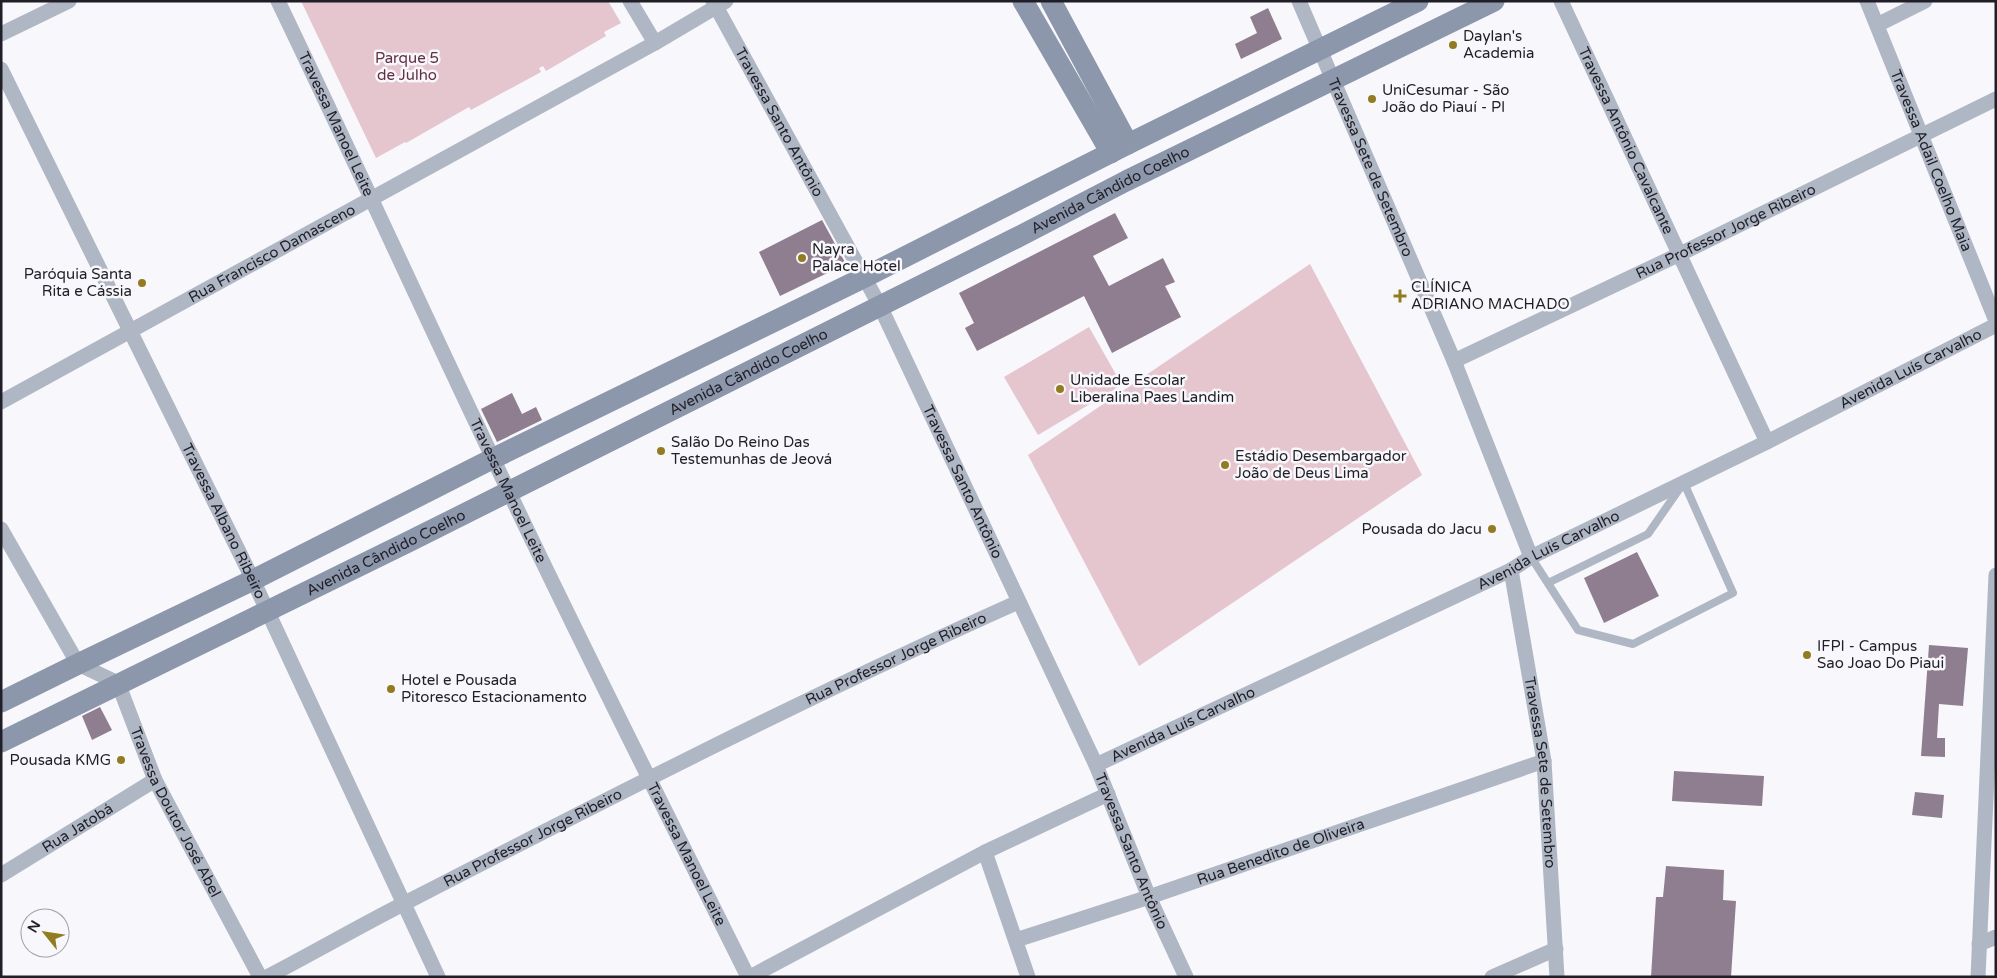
<svg xmlns="http://www.w3.org/2000/svg" width="1997" height="978" font-family="'Varela Round',sans-serif">
  <rect width="100%" height="100%" fill="#f8f7fb"/>
  <path fill="#e5c5ce" d="M301,1H608L621,23L604,32L606,36L546,71L543,66L539,68L541,72L471,110L469,107L406,143L405,142L376,158Z
    M1310,264L1422,475L1139,666L1028,455Z
    M1089,327L1122,385L1038,435L1004,377Z"/>
  <path fill="#8f7e8f" d="M1268,8L1282,39L1241,59L1235,44L1257,33L1250,17Z
    M1115,213L1128,238L1093,256L1109,286L1163,258L1175,282L1165,286L1181,317L1112,353L1084,296L977,351L965,328L974,323L959,293Z
    M822,220L846,264L780,296L759,252Z
    M512,393L522,414L536,407L542,420L497,442L481,409Z
    M1637,552L1659,596L1604,623L1584,578Z
    M1929,645L1968,648L1963,706L1939,704L1937,738H1945V757L1921,756Z
    M100,707L112,730L92,740L82,716Z
    M1674,771L1764,776L1762,806L1672,801Z
    M1915,792L1944,795L1942,818L1912,815Z
    M1666,866L1724,870L1723,900L1736,901L1731,977H1651L1656,897H1663Z"/>
  <g fill="none" stroke-linecap="round" stroke-linejoin="round">
    <path stroke="#afb7c5" stroke-width="8" d="M1531,557L1578,630L1633,644L1733,593L1684,483
      M1548,583L1648,534L1680,488"/>
    <g stroke="#afb7c5" stroke-width="15">
      <path id="s1" d="M278,1C357,165 431,330 510,494C587,656 668,816 748,977"/>
      <path d="M630,1L655,43"/>
      <path id="s2" d="M713,1L880,306L1096,765L1149,897L1186,977"/>
      <path id="s3" d="M1299,1L1454,361L1531,557"/>
      <path id="s4" d="M1561,1L1767,442"/>
      <path id="s5" d="M1867,1L1996,321"/>
      <path d="M1877,25L1925,1"/>
      <path d="M1,34L69,1"/>
      <path id="s6" d="M1,69L253,580L438,977"/>
      <path id="s7" d="M1454,361L1680,254L1996,99"/>
      <path id="s8" d="M1,402L655,43L726,1"/>
      <path id="s9" d="M1,529L78,664L118,683L155,780L260,977"/>
      <path id="s10" d="M1511,570L1544,761L1557,977"/>
      <path id="s11" d="M1096,765L1511,570L1531,557L1767,442L1996,325"/>
      <path d="M985,852L1028,977"/>
      <path id="s12" d="M1,875L155,780"/>
      <path id="s13" d="M1016,940L1149,897L1544,761"/>
      <path d="M1979,944L1996,937"/>
      <path id="s14" d="M267,977C313,953 358,927 405,903C607,799 810,695 1018,602"/>
      <path d="M750,977L985,852L1108,794"/>
      <path d="M1492,977L1556,949"/>
      <path d="M1978,977L1996,575"/>
    </g>
    <g stroke="#8c97ab" stroke-width="21">
      <path d="M1023,1L1111,153"/>
      <path d="M1051,1L1128,144"/>
      <path d="M1,702L78,664L253,580L494,458L865,277L1128,144L1418,1"/>
      <path id="s15" d="M1,742L408,542L1016,238L1126,181L1494,1"/>
    </g>
  </g>
  <g fill="#927b21" stroke="#f8f7fb" stroke-width="2">
    <circle cx="1453" cy="45" r="5"/>
    <circle cx="1372" cy="99" r="5"/>
    <circle cx="802" cy="258" r="5"/>
    <circle cx="142" cy="283" r="5"/>
    <path d="M1397.5 288.5h5v5h5v5h-5v5h-5v-5h-5v-5h5z"/>
    <circle cx="1060" cy="389" r="5"/>
    <circle cx="661" cy="451" r="5"/>
    <circle cx="1225" cy="465" r="5"/>
    <circle cx="1492" cy="529" r="5"/>
    <circle cx="1807" cy="655" r="5"/>
    <circle cx="391" cy="689" r="5"/>
    <circle cx="121" cy="760" r="5"/>
  </g>
  <g text-anchor="middle" dominant-baseline="central" stroke-width="5" stroke-linejoin="round" paint-order="stroke">
    <g font-size="15" fill="#201f27" stroke="#f8f7fb" text-anchor="start">
      <text x="1463" y="36">Daylan's<tspan x="1463" dy="17">Academia</tspan></text>
      <text x="1382" y="90">UniCesumar - São<tspan x="1382" dy="17">João do Piauí - PI</tspan></text>
      <text x="812" y="249">Nayra<tspan x="812" dy="17">Palace Hotel</tspan></text>
      <text x="132" y="274" text-anchor="end">Paróquia Santa<tspan x="132" dy="17">Rita e Cássia</tspan></text>
      <text x="1411" y="287">CLÍNICA<tspan x="1411" dy="17">ADRIANO MACHADO</tspan></text>
      <text x="1070" y="380">Unidade Escolar<tspan x="1070" dy="17">Liberalina Paes Landim</tspan></text>
      <text x="671" y="442">Salão Do Reino Das<tspan x="671" dy="17">Testemunhas de Jeová</tspan></text>
      <text x="1235" y="456">Estádio Desembargador<tspan x="1235" dy="17">João de Deus Lima</tspan></text>
      <text x="1482" y="529" text-anchor="end">Pousada do Jacu</text>
      <text x="1817" y="646">IFPI - Campus<tspan x="1817" dy="17">Sao Joao Do Piaui</tspan></text>
      <text x="401" y="680">Hotel e Pousada<tspan x="401" dy="17">Pitoresco Estacionamento</tspan></text>
      <text x="111" y="760" text-anchor="end">Pousada KMG</text>
    </g>
    <g font-size="15" fill="#622f41" stroke="#f8f7fb">
      <text x="407" y="58">Parque 5<tspan x="407" dy="17">de Julho</tspan></text>
    </g>
    <g font-size="15" fill="#201f27" stroke="#f8f7fb">
      <text stroke="none"><textPath href="#s2" startOffset="138">Travessa Santo Antônio</textPath></text>
      <text stroke="none"><textPath href="#s1" startOffset="136">Travessa Manoel Leite</textPath></text>
      <text stroke="none"><textPath href="#s4" startOffset="154">Travessa Antônio Cavalcante</textPath></text>
      <text stroke="none"><textPath href="#s5" startOffset="172">Travessa Adail Coelho Maia</textPath></text>
      <text stroke="none"><textPath href="#s3" startOffset="181">Travessa Sete de Setembro</textPath></text>
      <text stroke="none"><textPath href="#s15" startOffset="1239">Avenida Cândido Coelho</textPath></text>
      <text stroke="none"><textPath href="#s7" startOffset="301">Rua Professor Jorge Ribeiro</textPath></text>
      <text stroke="none"><textPath href="#s8" startOffset="309">Rua Francisco Damasceno</textPath></text>
      <text stroke="none"><textPath href="#s11" startOffset="906">Avenida Luís Carvalho</textPath></text>
      <text stroke="none"><textPath href="#s15" startOffset="834">Avenida Cândido Coelho</textPath></text>
      <text stroke="none"><textPath href="#s2" startOffset="542">Travessa Santo Antônio</textPath></text>
      <text stroke="none"><textPath href="#s1" startOffset="541">Travessa Manoel Leite</textPath></text>
      <text stroke="none"><textPath href="#s6" startOffset="504">Travessa Albano Ribeiro</textPath></text>
      <text stroke="none"><textPath href="#s11" startOffset="501">Avenida Luís Carvalho</textPath></text>
      <text stroke="none"><textPath href="#s15" startOffset="429">Avenida Cândido Coelho</textPath></text>
      <text stroke="none"><textPath href="#s14" startOffset="705">Rua Professor Jorge Ribeiro</textPath></text>
      <text stroke="none"><textPath href="#s11" startOffset="96">Avenida Luís Carvalho</textPath></text>
      <text stroke="none"><textPath href="#s10" startOffset="205">Travessa Sete de Setembro</textPath></text>
      <text stroke="none"><textPath href="#s9" startOffset="341">Travessa Doutor José Abel</textPath></text>
      <text stroke="none"><textPath href="#s12" startOffset="90">Rua Jatobá</textPath></text>
      <text stroke="none"><textPath href="#s14" startOffset="300">Rua Professor Jorge Ribeiro</textPath></text>
      <text stroke="none"><textPath href="#s2" startOffset="948">Travessa Santo Antônio</textPath></text>
      <text stroke="none"><textPath href="#s13" startOffset="279">Rua Benedito de Oliveira</textPath></text>
      <text stroke="none"><textPath href="#s1" startOffset="946">Travessa Manoel Leite</textPath></text>
    </g>
  </g>
  <rect width="1997" height="978" fill="none" stroke="#201f27" stroke-width="5"/>
  <g transform="translate(45 933) rotate(300)"><circle r="24" fill="#f8f7fb" stroke="#a2a1a6"/>
  <path d="M0-4L9 19L0 12L-9 19Z" fill="#927b21"/>
  <text y="-8" font-size="14" font-weight="bold" text-anchor="middle" fill="#201f27">N</text>
  </g>
</svg>
